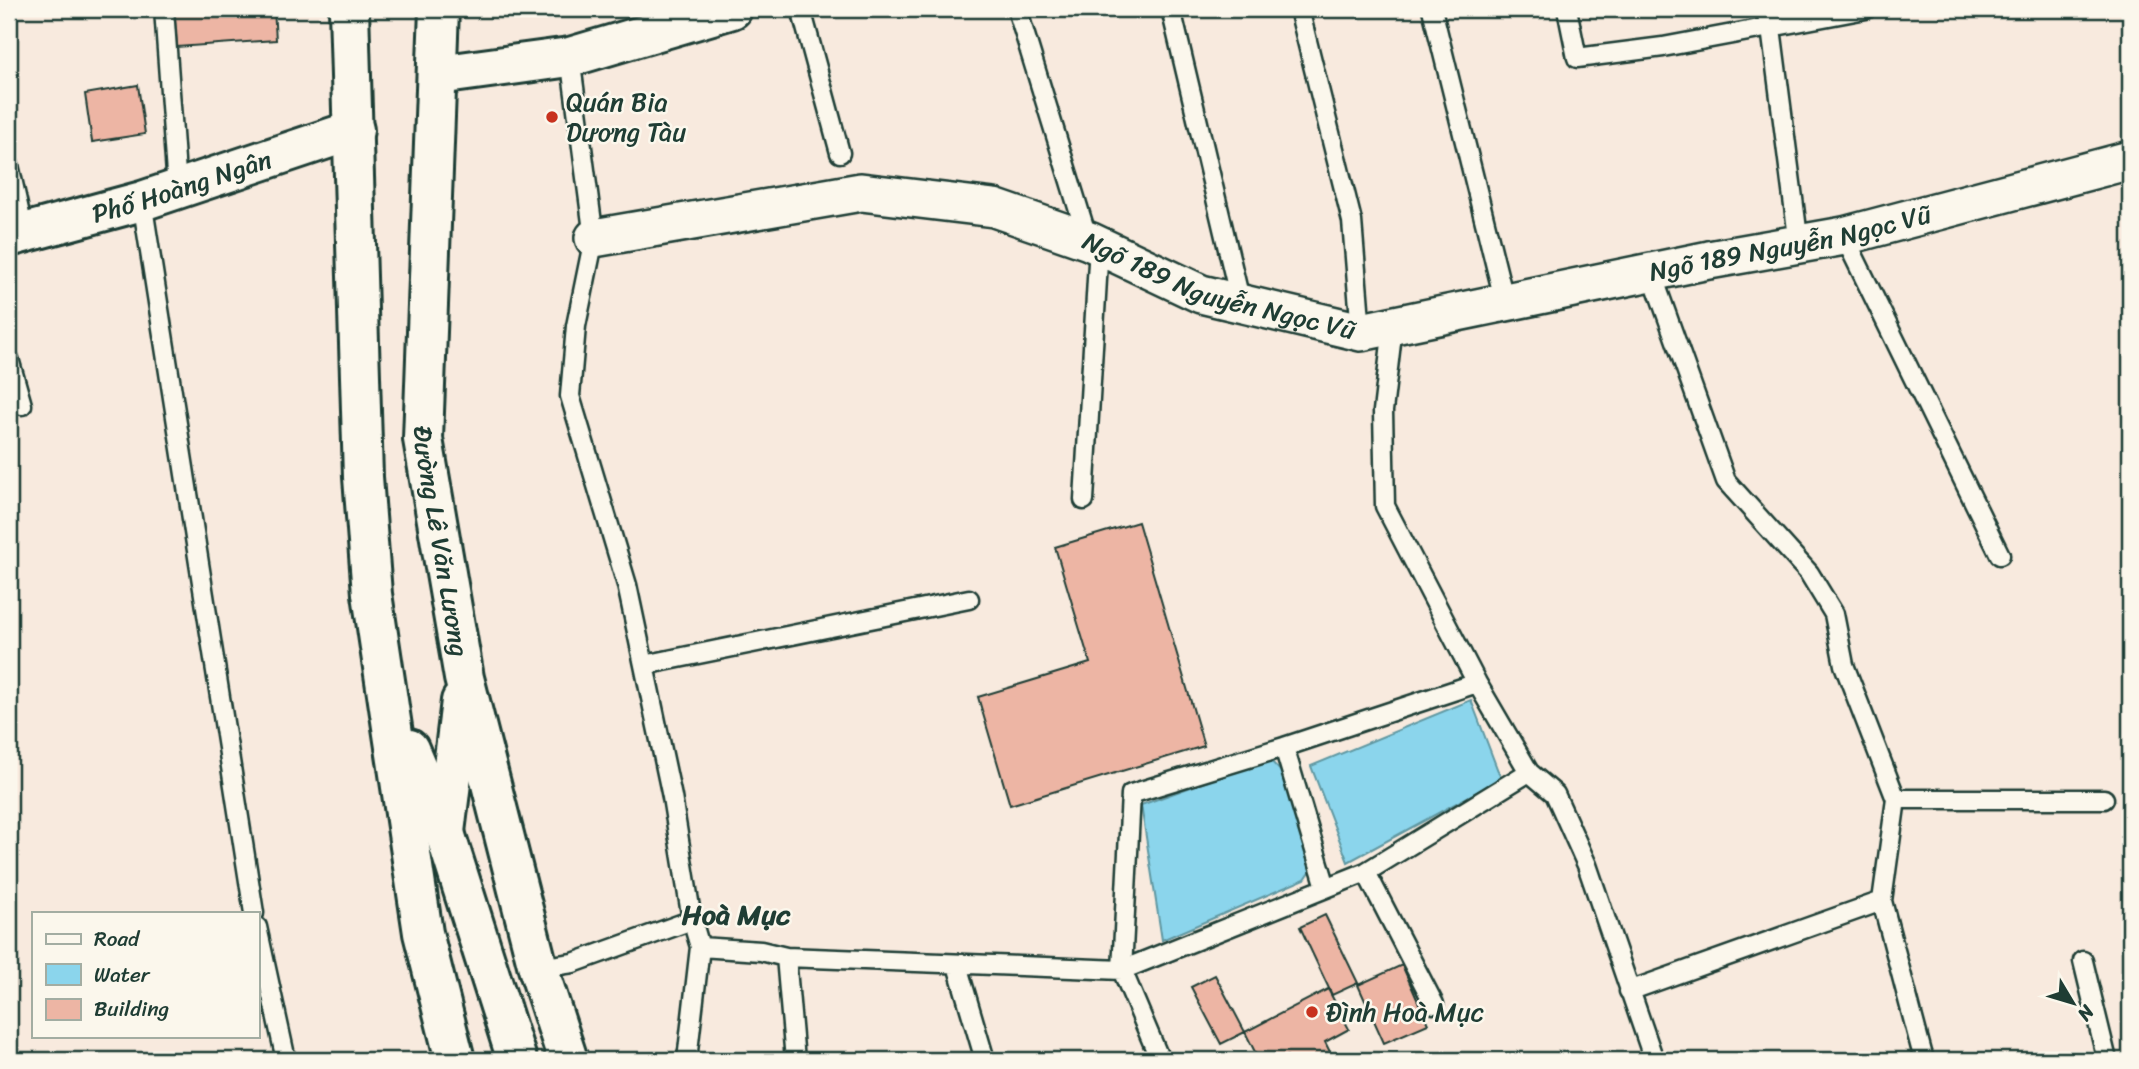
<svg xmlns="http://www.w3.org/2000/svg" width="2139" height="1069" font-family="Sriracha,sans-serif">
  <rect width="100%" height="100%" fill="#f8eade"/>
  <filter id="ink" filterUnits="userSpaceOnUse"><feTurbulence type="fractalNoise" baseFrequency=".0143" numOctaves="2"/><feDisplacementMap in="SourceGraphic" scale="14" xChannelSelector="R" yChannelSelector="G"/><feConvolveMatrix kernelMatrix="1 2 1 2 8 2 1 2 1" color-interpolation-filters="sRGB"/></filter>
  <g filter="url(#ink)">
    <path fill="#8bd5ec" stroke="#6098a2" stroke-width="2" d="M1471,700L1501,779L1348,862L1311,766Z
      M1263,761H1271L1288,779L1314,866L1305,879L1162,940L1141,805Z"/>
    <path fill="#edb5a4" stroke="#1f3d34" stroke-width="2" d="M174,9H274L276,40L177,47Z
      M138,85L145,134L92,142L85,94Z
      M1138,522L1204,746L1010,805L978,697L1090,663L1055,547Z
      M1325,915L1358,983L1332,995L1300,927Z
      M1402,965L1428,1024L1384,1043L1358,985Z
      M1215,975L1245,1032L1221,1044L1191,987Z
      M1328,989L1349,1029L1325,1042L1334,1060H1289L1287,1056L1278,1060H1259L1245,1032Z"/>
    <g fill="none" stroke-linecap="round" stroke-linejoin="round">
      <defs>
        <path id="service" d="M164,9L177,188
          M801,9L840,153
          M1017,9L1088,240
          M1171,9L1241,304
          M1299,9L1352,221L1361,332
          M1432,9L1505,303
          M1567,9L1577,58L1663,47L1866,9
          M1765,9L1771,28L1799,245
          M570,57L594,238L576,326L570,396L627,585L672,797L692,920L700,947L761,951L786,957L795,1060
          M9,165L24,233
          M142,201L254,913
          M1844,236L2000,555
          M1393,326L1383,411L1385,506L1477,683L1529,772L1555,794L1587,865L1654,1060
          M9,359L22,405
          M1084,500L1099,245
          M644,665L969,599
          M1284,747L1326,887
          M1896,799H2104
          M1366,872L1434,1004
          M1882,901L1924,1060
          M257,927L286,1060
          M786,957L1122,970L1366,872L1529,772
          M2083,961L2107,1060
          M957,965L985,1060
          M538,968L573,963L692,920
          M1629,991L1882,901L1896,799L1844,665L1834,614L1809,573L1726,481L1652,274
          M687,1060L700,947
          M1160,1060L1122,970L1131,794L1284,747L1477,683"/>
        <g id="minor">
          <path id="s1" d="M594,238L861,192L994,208L1089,241L1201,294L1361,332L1709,260L1844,236L2130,160"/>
        </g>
        <g id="tertiary">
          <path d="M438,75L570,57L732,9"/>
          <path id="s2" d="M9,237L142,201L354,130"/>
        </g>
        <g id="primary">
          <path d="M349,9L363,477L372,594L423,933L455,1060"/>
          <path id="s3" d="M439,9L423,439L464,678L538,968L568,1060"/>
          <path d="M409,749L445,833L517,1060"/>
          <path d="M445,832L461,701"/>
        </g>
      </defs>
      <use href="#service" stroke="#1f3d34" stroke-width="23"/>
      <use href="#minor" stroke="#1f3d34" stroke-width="42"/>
      <use href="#tertiary" stroke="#1f3d34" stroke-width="44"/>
      <use href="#primary" stroke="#1f3d34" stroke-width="44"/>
      <use href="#service" stroke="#fbf7ec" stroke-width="18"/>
      <use href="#minor" stroke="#fbf7ec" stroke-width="37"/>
      <use href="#tertiary" stroke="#fbf7ec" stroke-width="38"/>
      <use href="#primary" stroke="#fbf7ec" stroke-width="38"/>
    </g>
  </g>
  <g fill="#c8321e" stroke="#fbf7ec" stroke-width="2.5">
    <circle cx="552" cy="117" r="7"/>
    <circle cx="1312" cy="1012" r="7"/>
  </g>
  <g text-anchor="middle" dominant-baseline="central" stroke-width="5" stroke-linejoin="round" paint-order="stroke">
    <g font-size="26" fill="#1f3d34" stroke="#fbf7ec" text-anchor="start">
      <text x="566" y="102">Quán Bia<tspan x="566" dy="30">Dương Tàu</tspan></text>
      <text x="1326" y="1012">Đình Hoà Mục</text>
    </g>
    <g font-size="26" fill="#1f3d34" stroke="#fbf7ec">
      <text stroke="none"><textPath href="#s2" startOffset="180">Phố Hoàng Ngân</textPath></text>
      <text stroke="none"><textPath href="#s1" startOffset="1232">Ngõ 189 Nguyễn Ngọc Vũ</textPath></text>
      <text stroke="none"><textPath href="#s1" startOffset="644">Ngõ 189 Nguyễn Ngọc Vũ</textPath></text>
      <text stroke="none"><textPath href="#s3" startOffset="534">Đường Lê Văn Lương</textPath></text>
    </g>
    <g font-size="28" font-weight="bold" fill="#1f3d34" stroke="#fbf7ec">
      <text x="736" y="914">Hoà Mục</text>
    </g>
  </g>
  <rect width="2139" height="1069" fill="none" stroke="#fbf7ec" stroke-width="35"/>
  <rect x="18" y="18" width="2104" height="1034" fill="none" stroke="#1f3d34" stroke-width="2.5" filter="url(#ink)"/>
  <rect x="32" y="912" width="228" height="126" fill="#fbf7ec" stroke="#a3ada2" stroke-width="2"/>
  <rect x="46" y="934" width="35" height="10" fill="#fbf7ec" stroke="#a3ada2" stroke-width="2"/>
  <text x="94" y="946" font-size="21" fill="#1f3d34">Road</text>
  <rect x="46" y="964" width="35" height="21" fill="#8bd5ec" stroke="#a3ada2" stroke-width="2"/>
  <text x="94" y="982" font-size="21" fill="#1f3d34">Water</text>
  <rect x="46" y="999" width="35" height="21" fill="#edb5a4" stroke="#a3ada2" stroke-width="2"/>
  <text x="94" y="1016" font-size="21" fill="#1f3d34">Building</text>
  <g transform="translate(2073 1003) rotate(128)" stroke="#fbf7ec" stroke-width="5" paint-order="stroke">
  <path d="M0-5L12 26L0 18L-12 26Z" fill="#1f3d34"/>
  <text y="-10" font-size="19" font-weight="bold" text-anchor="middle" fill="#1f3d34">N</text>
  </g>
</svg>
